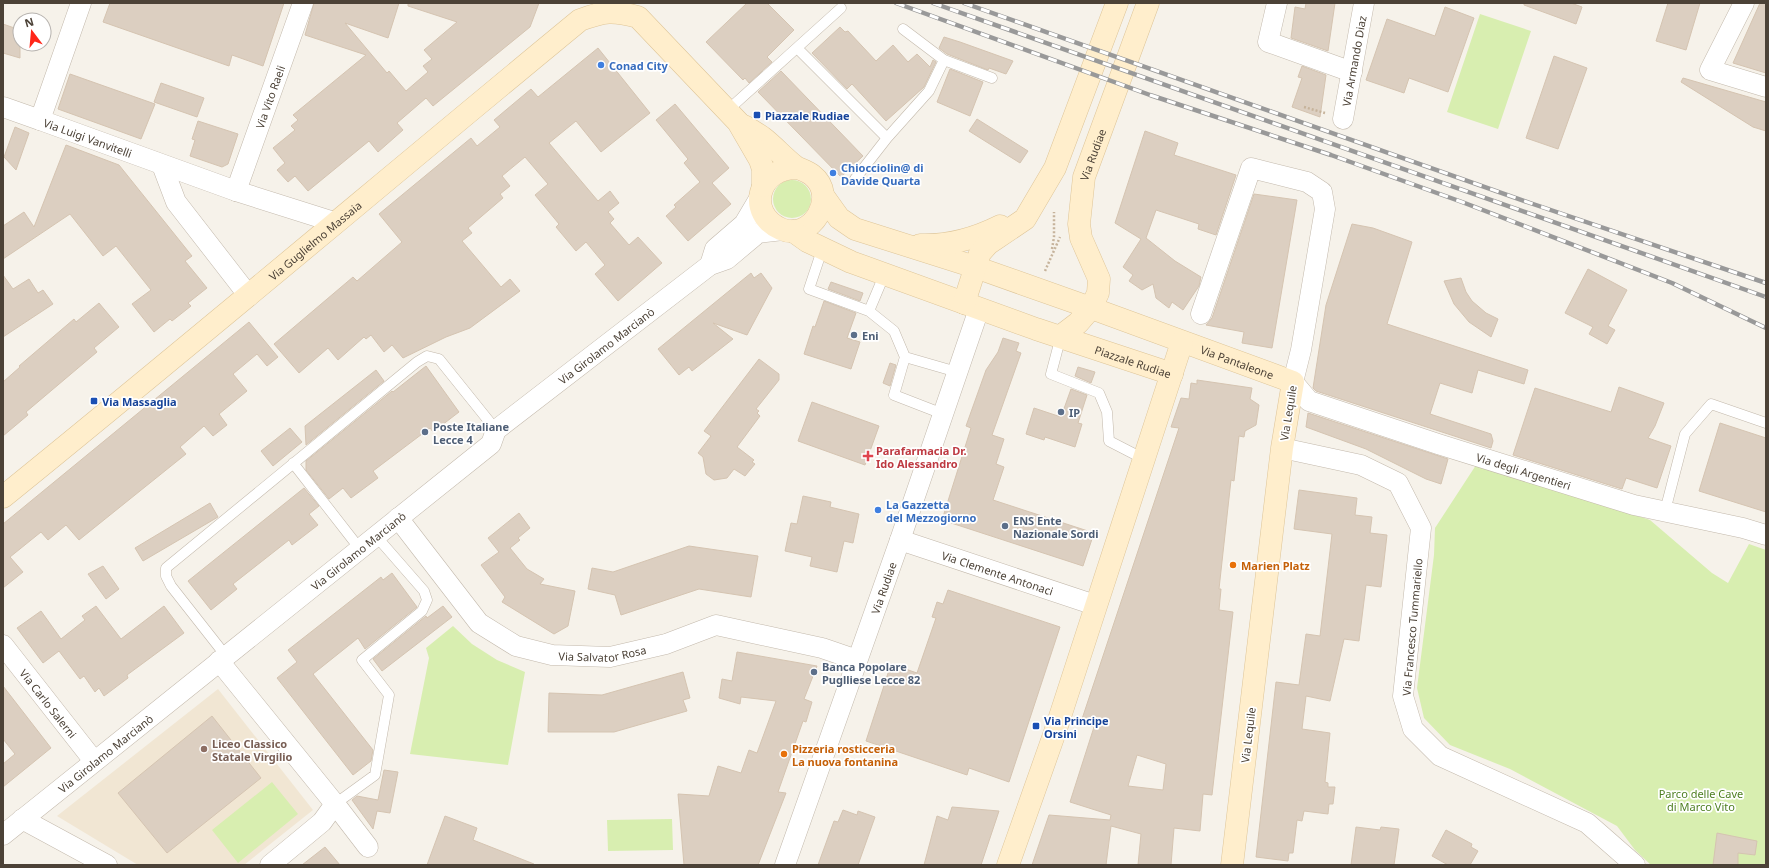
<svg xmlns="http://www.w3.org/2000/svg" width="1769" height="868" font-family="'Noto Sans',sans-serif">
  <rect width="100%" height="100%" fill="#f6f2ea"/>
  <path fill="#f1e6d3" d="M218,689L313,810L244,865H138L57,816Z"/>
  <path fill="#d8eeb0" d="M1480,14L1531,31L1498,129L1447,112Z
    M773 199a19 19 0 1 1 38 0a19 19 0 1 1-38 0Z
    M1478,462L1650,520L1712,573L1728,583L1749,544L1766,550V865H1651L1635,850L1617,826L1510,769L1450,745L1424,718L1417,688L1434,555L1435,528Z
    M453,626L472,644L497,660L525,672L508,765L410,754L429,658L426,648Z
    M272,782L298,814L238,863L212,830Z
    M672,819L673,850L608,851L607,820Z"/>
  <path fill="#dccfc1" stroke="#d5c4b1" fill-rule="evenodd" d="M110,3H284L263,66L232,55L229,66L103,22Z
    M314,3H399L388,38L345,23L387,73L389,71L406,91L428,72L423,66L432,59L424,50L457,22L408,6V3H539L530,27L433,106L426,98L397,123L403,130L378,152L369,141L308,191L295,176L288,182L277,170L285,163L273,148L295,130L291,126L298,120L293,115L366,55L305,35Z
    M747,3H767L794,30L767,57L772,62L749,83L745,78L743,80L706,42Z
    M1306,3H1335L1328,51L1291,38L1295,7L1305,9Z
    M1524,3H1571L1582,7L1576,24L1524,5Z
    M1668,3H1700L1686,50L1656,41Z
    M1760,3H1766V73L1733,63Z
    M1445,7L1474,18L1448,92L1409,78L1404,93L1366,80L1387,19L1435,36Z
    M3,24L20,30V58L3,53Z
    M840,27L845,32L848,31L876,61L893,45L908,62L917,54L930,67L933,60L936,62L924,87L886,121L852,84L847,89L812,53Z
    M944,37L960,42L1013,61L1006,74L989,68L988,70L947,54L939,48Z
    M598,48L650,113L601,152L576,121L549,143L598,201L610,191L619,203L608,212L614,219L610,223L629,245L638,237L662,263L618,301L595,274L605,265L586,242L576,251L556,227L559,224L535,195L548,184L525,157L502,176L510,186L500,194L503,198L468,228L472,233L462,241L501,287L510,279L520,291L470,328L446,337L403,358L392,345L384,352L371,335L366,339L364,337L338,360L328,348L299,373L274,344L353,277L357,281L402,242L379,214L471,138L477,146L500,127L494,120L531,89L538,97Z
    M1554,56L1587,68L1558,149L1526,138Z
    M1302,66L1326,75L1320,117L1292,107L1302,78L1298,77Z
    M950,69L983,82L970,116L937,102Z
    M781,71L863,156L841,177L758,92Z
    M70,74L155,104L141,139L58,109Z
    M1683,78L1766,102V131L1753,127L1681,82Z
    M161,83L204,98L197,117L154,102Z
    M675,104L729,168L712,183L731,204L688,241L666,216L676,207L674,205L700,182L684,163L688,159L656,120Z
    M977,119L1028,151L1020,163L969,131Z
    M198,121L238,134L228,164L222,167L190,156L195,140L192,139Z
    M15,127L29,133L16,170L4,157Z
    M1145,131L1178,143L1174,155L1236,175L1216,235L1198,229L1199,224L1156,210L1146,238L1175,261L1201,277L1199,286L1183,310L1172,302L1169,308L1156,298L1153,284L1142,290L1129,281L1133,275L1123,267L1141,239L1115,223Z
    M66,145L119,165L192,256L185,261L207,288L188,303L191,306L172,321L170,319L154,332L132,304L151,290L116,246L103,256L70,214L3,259V226L24,212L34,227Z
    M1254,194L1297,200L1272,348L1242,343L1244,332L1206,325L1212,318Z
    M1352,224L1373,228L1412,242L1387,324L1528,370L1524,384L1478,370L1472,393L1440,383L1430,414L1491,434L1493,441L1491,448L1316,391L1313,388L1326,305Z
    M1588,269L1627,290L1608,326L1615,330L1607,344L1589,334L1593,327L1565,313Z
    M751,273L754,278L761,273L772,288L747,335L713,323L733,339L692,371L689,367L679,375L658,349Z
    M3,275L13,289L29,279L38,293L43,290L53,304L3,337Z
    M1461,278L1466,292L1472,301L1486,313L1498,319L1491,337L1469,322L1454,304L1444,281Z
    M831,282L863,293L860,301L828,289Z
    M824,301L856,313L847,338L860,342L851,369L804,354L813,326L815,327Z
    M99,303L119,327L94,348L97,352L26,412L28,415L3,436V382L20,367L19,366L74,319L76,322Z
    M249,322L278,357L267,366L257,354L233,374L247,391L219,414L227,425L213,436L204,426L180,447L186,454L79,540L66,525L48,540L41,532L10,557L23,572L3,588V524Z
    M1003,338L1019,343L1016,351L1021,353L992,435L1004,439L996,464L1004,467L993,500L1094,533L1083,566L942,520L971,428L966,426L986,370L998,352Z
    M759,359L779,374V380L756,409L759,411L757,413L760,416L737,447L754,460L752,462L755,464L745,476L734,469L727,478L714,480L706,474L703,457L698,453L711,436L704,431Z
    M890,363L896,365L890,386L883,383Z
    M426,366L459,412L433,432L430,428L373,471L378,478L351,498L343,488L329,499L306,470V461L392,391L393,392Z
    M1078,367L1095,372L1091,383L1075,376Z
    M376,370L384,381L306,445L305,426Z
    M1197,380L1252,388L1250,399L1259,405L1256,425L1245,431L1244,437L1239,436L1234,481L1231,480L1219,589H1221L1219,610L1233,612L1212,795L1203,794L1200,831L1174,828L1171,865H1138L1141,834L1111,826L1106,865H1032L1049,815L1110,820L1111,815L1070,802L1094,727L1081,722L1179,428L1171,427L1181,398L1189,399L1191,383L1197,384ZM1137,755L1166,764L1163,790L1128,786Z
    M1619,387L1664,403L1655,426L1648,438L1671,446L1657,488L1626,478L1622,489L1513,455L1535,388L1611,412Z
    M1071,389L1087,395L1078,423L1082,424L1075,447L1045,437L1044,440L1026,434L1034,408L1061,417Z
    M812,402L879,426L865,465L798,441Z
    M1308,413L1448,459L1441,484L1426,479L1366,449L1306,427Z
    M1720,423L1766,438V512L1699,491Z
    M290,428L302,442L273,466L261,451Z
    M304,488L319,506L309,514L318,525L292,545L289,540L233,584L237,589L211,610L188,581Z
    M1299,490L1357,498L1355,515L1372,517L1370,533L1387,535L1381,587L1366,585L1359,641L1344,639L1330,701L1306,696L1302,729L1330,733L1325,782L1328,783V787H1335L1333,804H1329L1328,814L1304,811L1302,821L1297,820L1293,853H1289L1288,861L1256,857L1276,682L1299,685L1306,634L1320,636L1332,534L1294,529Z
    M803,496L831,502L830,507L859,514L853,543L844,541L837,572L810,566L812,557L785,551L791,523L797,524Z
    M210,503L218,517L143,561L135,548Z
    M519,513L530,528L518,538L520,540L510,548L527,569L544,579L540,584L575,591L568,626L554,634L502,602L505,597L481,565L499,552L488,538Z
    M689,546L758,556L751,597L699,589L621,615L615,595L588,589L592,568L613,572Z
    M103,566L119,589L106,599L88,574Z
    M392,573L417,607L365,649L358,638L313,674L373,750L371,761L353,775L277,678L297,662L288,650L381,577L383,580Z
    M948,590L1060,627L1009,782L969,768L967,775L866,741L891,664L917,673L936,618L932,617L937,602L943,604Z
    M96,606L121,639L164,606L184,633L127,675L128,678L104,696L99,688L95,692L84,676L80,679L59,651L43,663L17,628L41,611L61,639L85,620L82,616Z
    M443,606L452,617L382,671L373,659L426,616L427,618Z
    M737,652L817,666L804,699L812,702L806,722L803,721L778,792L786,793L758,865H684L678,794L709,796L718,766L741,773L749,750L757,753L776,701L741,697L740,704L719,698L722,679L732,681Z
    M683,672L690,698L683,700L687,711L614,732H548L549,693L602,695Z
    M3,686L51,748L3,787V764L15,754L3,739Z
    M212,716L261,778L167,853L118,793Z
    M384,770L398,772L390,813L377,811L373,829L352,800L357,796L378,800Z
    M952,807L999,811L981,865H924L937,816L948,820Z
    M843,810L857,815L858,811L875,817L858,865H818L834,821L838,822Z
    M445,816L477,828L473,840L534,864V865H427Z
    M1356,827L1380,830L1381,827L1399,829L1394,865H1351Z
    M1446,830L1472,844L1471,847L1478,851L1470,865H1448L1432,856Z
    M1717,833L1757,841L1755,855L1738,853V865H1713Z
    M325,847L340,865H302Z"/>
  <g fill="none" stroke-linecap="round" stroke-linejoin="round">
    <defs>
      <path id="service" d="M903,29L944,60
        M797,48L887,138
        M728,110L841,8
        M855,179L887,138L929,91L944,60L992,78
        M823,247L809,289L869,311L885,273
        M869,311L894,331L905,357
        M1061,336L1051,374L1099,393L1107,412L1109,441L1144,459
        M943,414L894,395L905,357L957,372
        M293,463L360,549
        M1665,511L1685,434L1711,404L1766,423
        M226,656L171,586L166,576V568L417,362L427,356L439,359L496,430
        M335,804L375,775L389,695L362,660L422,611L427,600L424,591L376,536"/>
      <g id="minor">
        <path id="s1" d="M81,3L40,120L236,191L334,222"/>
        <path d="M1277,3L1268,42L1352,72"/>
        <path d="M1744,3L1710,70L1766,87"/>
        <path d="M3,107L40,120"/>
        <path id="s2" d="M1343,119L1364,3"/>
        <path d="M162,165L176,202L249,296"/>
        <path id="s3" d="M236,191L303,3"/>
        <path d="M710,265L715,249L744,224L760,197"/>
        <path id="s4" d="M1201,314L1251,168L1307,182L1322,192L1325,209L1301,350L1293,382L1309,401L1438,444L1634,505L1743,528L1766,535"/>
        <path d="M1282,448L1361,465L1398,483L1421,528L1403,696L1413,729L1440,756L1587,823L1635,865"/>
        <path id="s5" d="M398,518L479,623L516,646L552,655L610,657L666,644L716,625L822,648L857,660"/>
        <path id="s6" d="M900,540L1095,605"/>
        <path id="s7" d="M3,645L94,761"/>
        <path d="M219,661L335,804L322,822L270,865"/>
        <path d="M335,804L368,847"/>
        <path d="M22,819L107,865"/>
        <path id="s8" d="M3,835L491,444L496,430L710,265L727,259L758,233L783,230"/>
        <path id="s9" d="M785,865L900,540L979,309"/>
      </g>
      <g id="secondary">
        <path d="M744,126C750,129 756,133 762,137C774,146 784,158 796,167C802,170 807,171 812,175C839,196 812,242 781,229C746,214 757,167 798,168"/>
        <path id="s10" d="M824,197L839,218L855,229L975,267L1091,308L1293,382L1282,448L1232,865"/>
        <path id="s11" d="M793,231L807,241L851,262L1036,329L1172,374"/>
        <path d="M920,245C949,246 974,239 1000,226"/>
        <path d="M964,303L980,253L988,244L1025,219L1055,168L1117,3"/>
        <path id="s12" d="M1061,336L1078,323L1091,308L1098,293L1099,279L1081,238L1079,224L1084,177L1148,3"/>
        <path id="s13" d="M3,497C197,340 387,179 580,20C605,11 612,10 638,17L738,122L760,160L763,169V186"/>
        <path d="M1008,865L1055,732L1182,342"/>
      </g>
    </defs>
    <use href="#service" stroke="#c3b9ac" stroke-width="11"/>
    <use href="#minor" stroke="#c3b9ac" stroke-width="21"/>
    <use href="#secondary" stroke="#dec598" stroke-width="23"/>
    <path stroke="#c6b39b" stroke-width="2.5" stroke-dasharray="2 2" stroke-linecap="butt" d="M1304,107L1325,113
      M1052,249L1054,237V212
      M1045,271L1060,237"/>
    <use href="#service" stroke="#fff" stroke-width="10"/>
    <use href="#minor" stroke="#fff" stroke-width="20"/>
    <use href="#secondary" stroke="#fec" stroke-width="22"/>
    <defs>
      <path id="rail" d="M896,3L1150,95L1331,155L1462,202L1672,283L1766,328
        M933,3L1766,297
        M964,3L1533,204L1766,283"/>
    </defs>
    <use href="#rail" stroke="#999" stroke-width="4.5"/>
    <use href="#rail" stroke="#fff" stroke-width="3" stroke-dasharray="9" stroke-linecap="butt"/>
  </g>
  <g fill="#3f7fe0" stroke="#fff" stroke-width="1.5">
    <circle cx="601" cy="65" r="4"/>
    <circle cx="833" cy="173" r="4"/>
    <circle cx="878" cy="510" r="4"/>
  </g>
  <g fill="#1a4fb4" stroke="#fff" stroke-width="1.5">
    <rect x="753" y="111" width="8" height="8" rx="2"/>
    <rect x="90" y="397" width="8" height="8" rx="2"/>
    <rect x="1032" y="722" width="8" height="8" rx="2"/>
  </g>
  <g fill="#5c6f8a" stroke="#fff" stroke-width="1.5">
    <circle cx="854" cy="335" r="4"/>
    <circle cx="1061" cy="412" r="4"/>
    <circle cx="425" cy="432" r="4"/>
    <circle cx="1005" cy="526" r="4"/>
    <circle cx="814" cy="672" r="4"/>
  </g>
  <path fill="#e0444e" stroke="#fff" stroke-width="1.5" d="M866 450h4v4h4v4h-4v4h-4v-4h-4v-4h4z"/>
  <g fill="#e8710a" stroke="#fff" stroke-width="1.5">
    <circle cx="1233" cy="565" r="4"/>
    <circle cx="784" cy="754" r="4"/>
  </g>
  <circle fill="#8d6e63" stroke="#fff" stroke-width="1.5" cx="204" cy="749" r="4"/>
  <g text-anchor="middle" dominant-baseline="central" stroke-width="3.5" stroke-linejoin="round" paint-order="stroke">
    <g font-size="11" fill="#4c4237" stroke="#fff">
      <text stroke="none"><textPath href="#s2" startOffset="59">Via Armando Diaz</textPath></text>
      <text stroke="none"><textPath href="#s3" startOffset="100">Via Vito Raeli</textPath></text>
      <text stroke="none"><textPath href="#s1" startOffset="175">Via Luigi Vanvitelli</textPath></text>
      <text stroke="none"><textPath href="#s12" startOffset="202">Via Rudiae</textPath></text>
      <text stroke="none"><textPath href="#s13" startOffset="404">Via Guglielmo Massaia</textPath></text>
      <text stroke="none"><textPath href="#s8" startOffset="779">Via Girolamo Marcianò</textPath></text>
      <text stroke="none"><textPath href="#s11" startOffset="365">Piazzale Rudiae</textPath></text>
      <text stroke="none"><textPath href="#s10" startOffset="450">Via Pantaleone</textPath></text>
      <text transform="translate(1288 413) rotate(-81)">Via Lequile</text>
      <text stroke="none"><textPath href="#s4" startOffset="674">Via degli Argentieri</textPath></text>
      <text stroke="none"><textPath href="#s8" startOffset="455">Via Girolamo Marcianò</textPath></text>
      <text stroke="none"><textPath href="#s6" startOffset="103">Via Clemente Antonaci</textPath></text>
      <text stroke="none"><textPath href="#s9" startOffset="294">Via Rudiae</textPath></text>
      <text transform="translate(1412 627) rotate(-85)">Via Francesco Tummariello</text>
      <text stroke="none"><textPath href="#s5" startOffset="264">Via Salvator Rosa</textPath></text>
      <text stroke="none"><textPath href="#s7" startOffset="74">Via Carlo Salerni</textPath></text>
      <text transform="translate(1248 735) rotate(-83)">Via Lequile</text>
      <text stroke="none"><textPath href="#s8" startOffset="131">Via Girolamo Marcianò</textPath></text>
    </g>
    <g font-size="11" font-weight="bold" fill="#366cbe" stroke="#fff" text-anchor="start">
      <text x="609" y="65">Conad City</text>
      <text x="841" y="167">Chiocciolin@ di<tspan x="841" dy="13">Davide Quarta</tspan></text>
      <text x="886" y="504">La Gazzetta<tspan x="886" dy="13">del Mezzogiorno</tspan></text>
    </g>
    <g font-size="11" font-weight="bold" fill="#164399" stroke="#fff" text-anchor="start">
      <text x="765" y="115">Piazzale Rudiae</text>
      <text x="102" y="401">Via Massaglia</text>
      <text x="1044" y="720">Via Principe<tspan x="1044" dy="13">Orsini</tspan></text>
    </g>
    <g font-size="11" font-weight="bold" fill="#4e5e75" stroke="#fff" text-anchor="start">
      <text x="862" y="335">Eni</text>
      <text x="1069" y="412">IP</text>
      <text x="433" y="426">Poste Italiane<tspan x="433" dy="13">Lecce 4</tspan></text>
      <text x="1013" y="520">ENS Ente<tspan x="1013" dy="13">Nazionale Sordi</tspan></text>
      <text x="822" y="666">Banca Popolare<tspan x="822" dy="13">Puglliese Lecce 82</tspan></text>
    </g>
    <g font-size="11" font-weight="bold" fill="#be3a42" stroke="#fff" text-anchor="start">
      <text x="876" y="450">Parafarmacia Dr.<tspan x="876" dy="13">Ido Alessandro</tspan></text>
    </g>
    <g font-size="11" font-weight="bold" fill="#c56008" stroke="#fff" text-anchor="start">
      <text x="1241" y="565">Marien Platz</text>
      <text x="792" y="748">Pizzeria rosticceria<tspan x="792" dy="13">La nuova fontanina</tspan></text>
    </g>
    <g font-size="11" font-weight="bold" fill="#785e54" stroke="#fff" text-anchor="start">
      <text x="212" y="743">Liceo Classico<tspan x="212" dy="13">Statale Virgilio</tspan></text>
    </g>
    <g font-size="11" fill="#4e7f22" stroke="#fff">
      <text x="1701" y="793">Parco delle Cave<tspan x="1701" dy="13">di Marco Vito</tspan></text>
    </g>
  </g>
  <rect width="1769" height="868" fill="none" stroke="#4c4237" stroke-width="8"/>
  <g transform="translate(32 32) rotate(344)"><circle r="19" fill="#ffffff" stroke="#b7b3af"/>
  <path d="M0-3L7 15L0 10L-7 15Z" fill="#ff2619"/>
  <text y="-6" font-size="11" font-weight="bold" text-anchor="middle" fill="#4c4237">N</text>
  </g>
</svg>
